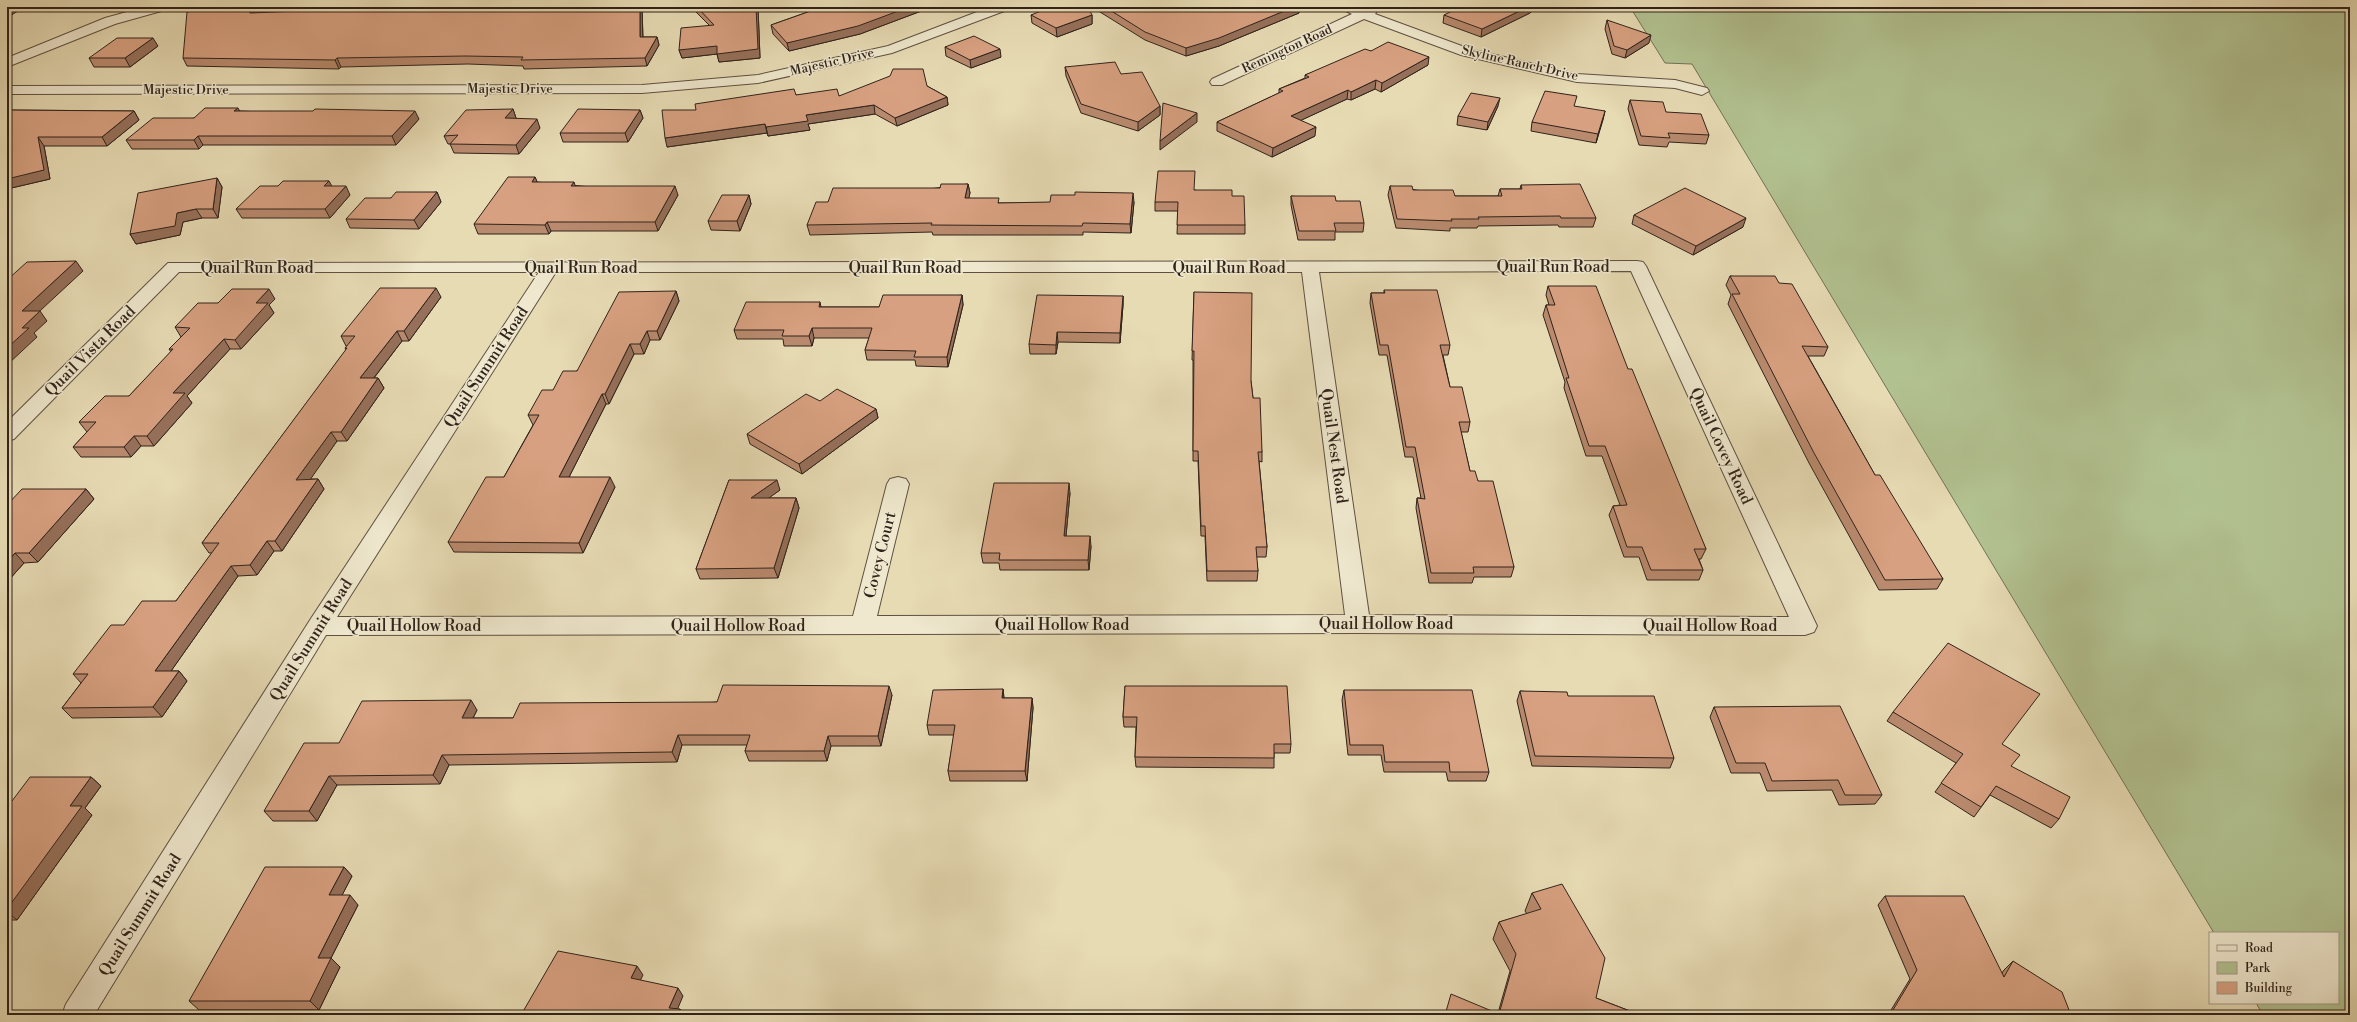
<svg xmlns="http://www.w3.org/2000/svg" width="2357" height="1022" font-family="'Libre Bodoni',serif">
  <rect width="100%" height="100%" fill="#e7dbb4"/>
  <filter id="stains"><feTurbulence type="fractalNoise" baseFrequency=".005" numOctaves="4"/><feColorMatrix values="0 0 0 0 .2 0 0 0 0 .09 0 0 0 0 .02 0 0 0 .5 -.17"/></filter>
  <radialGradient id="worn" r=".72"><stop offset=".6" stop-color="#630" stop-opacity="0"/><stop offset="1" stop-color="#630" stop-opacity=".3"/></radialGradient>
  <path fill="#b2c190" stroke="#717256" d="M1630,7H2350V1015H2263L2256,1003H2338V933H2214L1692,64L1665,63Z"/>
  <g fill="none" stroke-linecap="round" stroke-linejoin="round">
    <defs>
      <path id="street" d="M145,7H167L165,10L115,24L7,67V58L105,18Z
        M990,7H1009L1007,10L892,53L758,83L642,93L7,94V86L642,85L758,75L888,46Z
        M1338,7L1375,8L1377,11L1375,14L1470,49L1577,74L1675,80L1707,88L1709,91L1702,95L1675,88L1577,82L1461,55L1364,19L1222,85H1212L1210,82L1212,79L1352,14Z
        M1637,261L1643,262L1646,266L1817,626L1814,632L1805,635L1358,633L326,635L94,1015H62L66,1004L310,620L539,272H179L14,439L7,441V422L168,263ZM1631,271L1789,617L1369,615L1319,272ZM556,272H1302L1345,615L877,616L909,484L906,479L898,477L890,479L887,484L853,616L337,617Z"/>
    </defs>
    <use href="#street" stroke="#5e5141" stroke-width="2"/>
    <use href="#street" fill="#efe8ce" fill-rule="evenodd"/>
  </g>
  <path fill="#b98a6e" stroke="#30231b" d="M303,7H642L643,37H657L659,45L647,66L524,69L523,66L468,64L341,67L339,69L187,66L183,58L254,13L298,11Z
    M691,7H758L760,58L719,62L717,54L682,58L679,50L709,25Z
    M822,7H932L860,34L789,51L773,34L771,25Z
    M1092,7H1299V13L1219,46L1186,56L1145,40Z
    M1530,13L1481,37L1443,23L1444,15Z
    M1031,15H1092V24L1057,37L1032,23Z
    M1607,20L1649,43L1625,58L1612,54L1605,29Z
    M158,46L130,67H94L89,58Z
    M945,47L1001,57L971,68L946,56Z
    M1371,51L1428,65L1381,92L1375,89L1351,100L1347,99L1301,120L1315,136L1272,157L1217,131V122L1279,93V89L1305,78V75Z
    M1065,67L1121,74L1160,106V115L1138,131L1081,113L1066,76Z
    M927,86L947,97L948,105L897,126L875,114L808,124L810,130L768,136L767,133L667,147L696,110L796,95L839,96Z
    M1630,100L1666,112L1709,135L1706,144L1669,142L1667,147L1639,145L1628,109Z
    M1498,106L1487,130L1457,125L1458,116Z
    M513,109L516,118L515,119L540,128L519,154L454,153L450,144H448L444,136Z
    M7,110L134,111L139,120L107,146H44L50,179L7,189Z
    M640,110L643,118L628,142H563L560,133Z
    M240,111L419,119L396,145H203L199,149H132L126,140L194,118Z
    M1605,111L1596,143L1531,131L1532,122Z
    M535,177L537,182L678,195L658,231H551L549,234H478L474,224Z
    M217,178L222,187L218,218H202L183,222L180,235L136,244L130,234Z
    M329,181L331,186L350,195L330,218H242L236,209L278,186Z
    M968,184L970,193L968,198L1000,203L1134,202L1131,233L1083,232V235H933L932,232L810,235L807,225L828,202Z
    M1521,185L1596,218L1593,227H1559L1558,225L1478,226L1477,228H1450V231L1396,228L1388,195L1390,186L1455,196H1498L1500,189H1520Z
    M1194,190L1232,196L1245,225V234H1177L1178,211H1155V202Z
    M437,192L441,202L419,229L350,228L346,219L391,198Z
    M749,195L751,204L740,231L711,230L708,221Z
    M1291,196L1336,201L1364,223L1363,232H1335V240H1298L1291,205Z
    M1634,215L1743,227L1693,255L1632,224Z
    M1730,276L1779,283L1828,347L1824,356H1808L1875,475L1943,579L1937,589L1879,590L1809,463L1728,304L1731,295L1726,285Z
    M1548,286L1628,369L1706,549L1701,559H1699L1703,570L1699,580H1647L1639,557H1624L1609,515L1613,506L1620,505L1602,456H1586L1564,388L1565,382L1543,315L1546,305H1549L1546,295Z
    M1384,290L1450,345L1448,355H1443L1450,387L1470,422L1468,432H1461L1470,471L1478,481L1514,567L1511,577H1474L1472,583H1429L1416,508L1417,498H1421L1413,457H1405L1387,355H1379L1370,303L1371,293H1384Z
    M676,291L679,301L660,340H650L644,354H634L609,404H606L569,477L615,487L583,553L454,552L448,542L504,477L533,425L528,415L553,390Z
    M1194,292L1251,381L1253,398L1262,452V462L1259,461L1267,547L1266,557H1256L1258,571L1257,581H1207L1205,536H1201L1198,461H1193V360H1192Z
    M962,295L963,305L948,367L916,366L915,360H867L865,350L869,338H814L812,346H784L783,339H737L734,330L820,302L821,307H879Z
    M1123,296V305L1120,343L1058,342L1056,354H1030L1029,344Z
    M441,297L409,341H402L374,378H378L384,388L347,441H337L310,479H318L324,489L282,551H274L257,575L238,576L171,671H179L187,681L162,717L72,718L62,708L81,683L73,674L124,625L176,601L212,553H209L202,543L346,350L345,348L347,346H346L341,336Z
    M275,299L269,305L274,313L241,349H230L187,396L192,403L154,446H141L131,457H81L73,447L87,432L79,422L129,396L171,352L169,349L181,337L175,327L218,303Z
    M876,409L878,418L802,474L750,444L747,434Z
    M729,480L780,490L768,498H796L799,508L778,578L700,579L696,569Z
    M86,489L94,499L38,562L24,563L7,582V505Z
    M1070,493L1066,536L1091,546L1089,570H1000L999,563H983L981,553Z
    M1125,686L1291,744L1290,753H1274V768L1136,767L1135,757L1136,727H1124L1123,717Z
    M1003,689L1004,698H1032L1033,708L1027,781H950L948,771L954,735H929L927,725Z
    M1344,690L1489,772L1486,781H1448L1446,772H1384L1381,755H1348L1342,700Z
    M1520,691L1568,696L1674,758L1670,768L1532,766L1517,701Z
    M892,695L881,746H831L827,761H749L745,751L747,745H682L677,762L449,765L440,784L337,785L317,821H273L264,811L339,743L477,710L473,718H513L717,702Z
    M1714,707L1882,795L1875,804L1839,805L1832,790L1767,791L1760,773H1731L1710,717Z
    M1893,712L2002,744L2011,766L2059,819L2051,828L1990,795L1974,817L1935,792L1956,763L1887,721Z
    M91,777L101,786L85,808L92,815L17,920H7V801H12Z
    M344,867L352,876L342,895L358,905L331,958L340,967L319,1010H199L189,1001Z
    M1532,893L1596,998L1630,1011L1445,1015L1498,1013L1510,971L1493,939L1499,922L1527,914L1525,911Z
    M1885,896L2002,973L2004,970L2013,961L2071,1015H1888L1910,979L1878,905Z"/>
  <path fill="#96705a" stroke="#30231b" d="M7,7H24L7,18Z
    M250,7H254V21L250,13Z
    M640,7H642L643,46L640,37Z
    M756,7H758L760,58L719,62L717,54L682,58L679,50Z
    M909,7H932L860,34L789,51L787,43Z
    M1294,7H1299V13L1219,46L1186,56V48Z
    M1528,7H1537L1530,13L1481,37L1482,29Z
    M1092,15V24L1057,37L1056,28Z
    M1651,35L1649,43L1625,58L1627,50Z
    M657,37L659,45L647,66L645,58Z
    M153,38L158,46L130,67L125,58Z
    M1000,49L1001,57L971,68L970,60Z
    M1429,57L1428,65L1381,92L1382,83Z
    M337,58L341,67L339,69L335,60Z
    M1376,80L1375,89L1351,100V92Z
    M1348,90L1347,99L1291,125V116Z
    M947,97L948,105L897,126L895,118Z
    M1500,98L1498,106L1487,130L1488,122Z
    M874,105L875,114L808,124L810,130L768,136L766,127L806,115Z
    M1160,106V115L1138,131V122Z
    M238,108L243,117L234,111Z
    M513,109L516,118L508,127L505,118Z
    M640,110L643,118L628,142L625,133Z
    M134,111L139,120L107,146L102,137Z
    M415,111L419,119L396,145L392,136Z
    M1605,111L1603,120L1596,143L1598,134Z
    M1197,113V122L1160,150V141Z
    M537,119L540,128L519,154L516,145Z
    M765,124L767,133L667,147L665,138Z
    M1316,127L1315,136L1272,157L1273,148Z
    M198,136L203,145L199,149L194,140Z
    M38,137L44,146L50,179L7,189V179Z
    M535,177L539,186L532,182Z
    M217,178L222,187L218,218L213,209Z
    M329,181L334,190L324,186Z
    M574,182L577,191L571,186Z
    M968,184L970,193L967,207L965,198Z
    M346,186L350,195L330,218L325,209Z
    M675,186L678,195L658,231L655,222Z
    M437,192L441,202L419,229L414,220Z
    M1133,193L1134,202L1131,233L1130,224Z
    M749,195L751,204L740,231L737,221Z
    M196,209L202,218L183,222L180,235L136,244L130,234L177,213Z
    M1746,218L1743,227L1693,255L1696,246Z
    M547,222L551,231L549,234L545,225Z
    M76,261L83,271L29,321L22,311Z
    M436,288L441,297L409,341L404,331Z
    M269,289L275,299L269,305L274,313L241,349L235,340L256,303Z
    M676,291L679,301L660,340L657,331Z
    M962,295L963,305L948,367L947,357Z
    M1123,296V305L1120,343V333Z
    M40,311L47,321L34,333L37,337L7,365V348L22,328Z
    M812,328L814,338L812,346L809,336Z
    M397,331L402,341L366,388L360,378Z
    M647,331L650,340L644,354L640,344Z
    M1057,332L1058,342L1056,354V345Z
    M224,339L230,349L187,396L192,403L154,446L147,436L173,393Z
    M630,344L634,354L609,404L605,394Z
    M378,378L384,388L347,441L341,432Z
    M602,394L606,404L564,487L559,477Z
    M876,409L878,418L802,474L799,464Z
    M331,432L337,441L303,490L296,480Z
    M134,436L141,446L131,457L124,447Z
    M610,477L615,487L583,553L579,543Z
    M318,479L324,489L282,551L275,541Z
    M777,480L780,490L755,508L751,498Z
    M1069,483L1070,493L1065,546L1064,536Z
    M86,489L94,499L38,562L29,553Z
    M796,498L799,508L778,578L774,568Z
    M1090,536L1091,546L1089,570L1088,560Z
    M267,541L274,551L257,575L250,565Z
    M15,553L24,563L7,582V562Z
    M231,566L238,576L164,681L155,671Z
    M179,671L187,681L162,717L153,707Z
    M889,686L892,695L881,746L878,736Z
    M1003,689L1004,699L1002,698Z
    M1032,698L1033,708L1027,781L1025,771Z
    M471,700L477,710L468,728L462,718Z
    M678,735L682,745L677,762L672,752Z
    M828,736L831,746L827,761L824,751Z
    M442,755L449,765L440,784L433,775Z
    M329,776L337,785L317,821L309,811Z
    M91,777L101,786L85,808L92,815L17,920L7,912V909L70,806Z
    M344,867L352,876L337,905L329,895Z
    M350,895L358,905L331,958L340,967L319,1010L310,1001L318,958Z
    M637,966L643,975L637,987L631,978Z
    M678,988L683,996L675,1015L669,1008Z
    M680,1009L683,1015H677Z"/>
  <path fill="#d7a080" stroke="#30231b" d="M213,7H250V13L298,11L303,7H640V37H657L645,58L521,60L523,57L465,56L337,58L335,60L183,58L187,12Z
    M697,7H756L758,49L717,54V46L679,50L681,28L714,25Z
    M822,7H909L858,26L787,43L771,25Z
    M1051,7H1088L1092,15L1056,28L1031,15Z
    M1105,7H1294L1219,38L1186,48L1145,32Z
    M1460,7H1528L1482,29L1444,15Z
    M1607,20L1651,35L1627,50L1614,46Z
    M974,36L1000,49L970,60L945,47Z
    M117,38H153L125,58H89Z
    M1388,42L1429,57L1382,83L1376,80L1351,92L1348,90L1291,116L1316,127L1273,148L1217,122L1283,91L1279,89L1309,77L1305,75L1365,49L1371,51Z
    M1115,62L1121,74L1142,72L1160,106L1138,122L1081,104L1065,67Z
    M893,69H923L927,86L947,97L895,118L874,105L806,115L808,121L766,127L765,124L665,138L662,110H696L695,104L794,89L796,95L837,89L839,96L890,76Z
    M1545,91L1577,96L1574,106L1605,111L1598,134L1532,122Z
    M1471,93L1500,98L1488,122L1458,116Z
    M1630,100L1663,102L1666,112L1701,114L1709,135L1668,133L1670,138L1641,136Z
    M1163,103L1197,113L1160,141Z
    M205,108H238L234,111H313L315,109L415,111L392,136H198L194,140H126L153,118H194Z
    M513,109L505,118L537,119L516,145L450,144L458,135L444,136L466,110Z
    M578,109L640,110L625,133H560Z
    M7,110L134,111L102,137H38L44,170L7,179Z
    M1158,171H1195L1194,190H1232V196H1244L1245,225H1177L1178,202H1155Z
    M508,177H535L532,182H574L571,186H675L655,222H547L545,225L474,224Z
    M217,178L213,209H196L177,213L175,226L130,234L138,193Z
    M283,181H329L324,186H346L325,209H236L260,186H278Z
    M941,184H968L965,198H999L998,203L1050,202L1051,195H1075V192L1133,193L1130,224L1083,223L1082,226L931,225L932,223L807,225L816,202H828L833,188H940Z
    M1580,184L1596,218H1561L1560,216L1478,217L1479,219H1451L1452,221L1397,219L1390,186H1412L1413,190H1453L1455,196H1502L1500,189H1522L1521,185Z
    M1685,188L1746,218L1696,246L1634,215Z
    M396,192H437L414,220L346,219L365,198H391Z
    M722,195H749L737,221H708Z
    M1291,196H1335L1336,201H1360L1364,223H1334L1336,231H1299Z
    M76,261L22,311H40L22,328H29L7,348V280L27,262Z
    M1730,276H1775L1779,283L1792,284L1828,347L1802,346L1875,475H1880L1943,579L1885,580L1814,453L1732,294H1740Z
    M1548,286H1596L1628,369H1632L1706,549H1694L1703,570H1651L1642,547H1627L1613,506L1627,505L1605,446H1589L1566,378H1569L1546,305H1555Z
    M380,288H436L404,331H397L360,378H378L341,432H331L296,480L318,479L275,541H267L250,565L231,566L155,671H179L153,707L62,708L88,674H73L111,625H124L142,601H176L219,543H202L347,348H345L355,336H341Z
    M232,289H269L256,303H268L235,340L224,339L173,393H185L147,436H134L124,447H73L96,422H79L105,396H129L173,349H169L190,328L175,327L198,303H218Z
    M1384,290H1437L1450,345H1440L1450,387H1462L1470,422H1459L1470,471H1475L1478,481H1493L1514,567H1473L1474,573H1431L1417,498L1425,499L1415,447H1406L1388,345H1380L1371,293H1385Z
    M676,291L657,331H647L640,344H630L605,394H602L559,477H610L579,543L448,542L486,477H504L539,415H528L542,390H553L563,371H577L619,292Z
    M1194,292L1252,293L1251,381L1253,398H1260L1262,452H1258L1267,547H1256L1258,571H1207L1205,526H1201L1198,451H1193L1194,351H1192Z
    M883,295H962L947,357H914L916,351L865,350L872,328H812L809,336H782L784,330H734L746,302H820L819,307H879Z
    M1037,295L1123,296L1120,333L1057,332L1056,345L1029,344Z
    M837,389L876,409L799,464L747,434L806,394L820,401Z
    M729,480H777L751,498H796L774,568L696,569Z
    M994,483H1069L1064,536H1090L1088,560H999L1000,553H981Z
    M22,489H86L29,553H15L7,562V505Z
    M1948,643L2040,694L2002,744L2020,755L2011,766L2070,797L2059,819L1996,786L1981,807L1941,783L1963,754L1893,712Z
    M723,685L889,686L878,736H828L824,751H745L750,735H678L672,752L442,755L433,775L329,776L309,811H264L304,743H339L362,701L471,700L462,718H513L520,703L717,702Z
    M1125,686H1287L1291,744H1274V758L1135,757L1137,717H1123Z
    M1003,689L1002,698H1032L1025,771H948L955,725H927L933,690Z
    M1344,690H1472L1489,772H1450L1449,762H1385L1383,745H1350Z
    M1520,691L1567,692L1568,696H1654L1674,758L1535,756Z
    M1840,706L1882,795H1845L1838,780L1772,781L1765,763H1736L1714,707Z
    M30,777H91L70,806H82L7,909V801H12Z
    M265,867H344L329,895H350L318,958H331L310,1001H189Z
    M1562,884L1605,958L1596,998L1630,1011L1629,1015H1445L1451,994L1499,1014L1516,954L1499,922L1541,909L1532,893Z
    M1885,896H1964L2004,977L2013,961L2062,992L2071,1015H1890L1917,970Z
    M558,951L637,966L631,978L678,988L669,1008L680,1009L677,1015H521Z"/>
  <g text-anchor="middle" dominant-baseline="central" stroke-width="3" stroke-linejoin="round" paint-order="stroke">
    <g font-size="13" fill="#30231b" stroke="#efe8ce">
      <text transform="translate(1287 49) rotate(-25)">Remington Road</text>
      <text transform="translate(832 62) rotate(-13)">Majestic Drive</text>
      <text transform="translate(1520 63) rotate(13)">Skyline Ranch Drive</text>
      <text x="510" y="89">Majestic Drive</text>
      <text x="186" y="90">Majestic Drive</text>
    </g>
    <g font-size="16" fill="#30231b" stroke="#efe8ce">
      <text x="1553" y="267">Quail Run Road</text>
      <text x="257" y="268">Quail Run Road</text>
      <text x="581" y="268">Quail Run Road</text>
      <text x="905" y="268">Quail Run Road</text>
      <text x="1229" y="268">Quail Run Road</text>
      <text transform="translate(90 351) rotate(-45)">Quail Vista Road</text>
      <text transform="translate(486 367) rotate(-57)">Quail Summit Road</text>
      <text transform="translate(1334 446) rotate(82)">Quail Nest Road</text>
      <text transform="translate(1721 446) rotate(65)">Quail Covey Road</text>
      <text transform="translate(880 555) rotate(-76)">Covey Court</text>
      <text x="1386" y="624">Quail Hollow Road</text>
      <text x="1062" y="625">Quail Hollow Road</text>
      <text x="414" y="626">Quail Hollow Road</text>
      <text x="738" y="626">Quail Hollow Road</text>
      <text x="1710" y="626">Quail Hollow Road</text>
      <text transform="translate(311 640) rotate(-58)">Quail Summit Road</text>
      <text transform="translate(140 915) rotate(-58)">Quail Summit Road</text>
    </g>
  </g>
  <rect width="2357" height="1022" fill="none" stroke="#e7dbb4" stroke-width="24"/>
  <rect x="8" y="8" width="2341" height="1006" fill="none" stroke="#30231b" stroke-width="2"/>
  <rect x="12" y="12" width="2333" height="998" fill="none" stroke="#30231b"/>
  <rect x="2209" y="932" width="130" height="72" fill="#efe8ce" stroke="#a39986"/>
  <rect x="2217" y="945" width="20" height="6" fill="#efe8ce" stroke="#a39986"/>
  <text x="2245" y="952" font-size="12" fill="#30231b">Road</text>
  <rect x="2217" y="962" width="20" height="12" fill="#b2c190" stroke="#a39986"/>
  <text x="2245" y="972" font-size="12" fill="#30231b">Park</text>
  <rect x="2217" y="982" width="20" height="12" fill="#d7a080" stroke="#a39986"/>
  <text x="2245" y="992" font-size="12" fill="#30231b">Building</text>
  <rect width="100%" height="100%" filter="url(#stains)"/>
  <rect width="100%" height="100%" fill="url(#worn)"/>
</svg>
